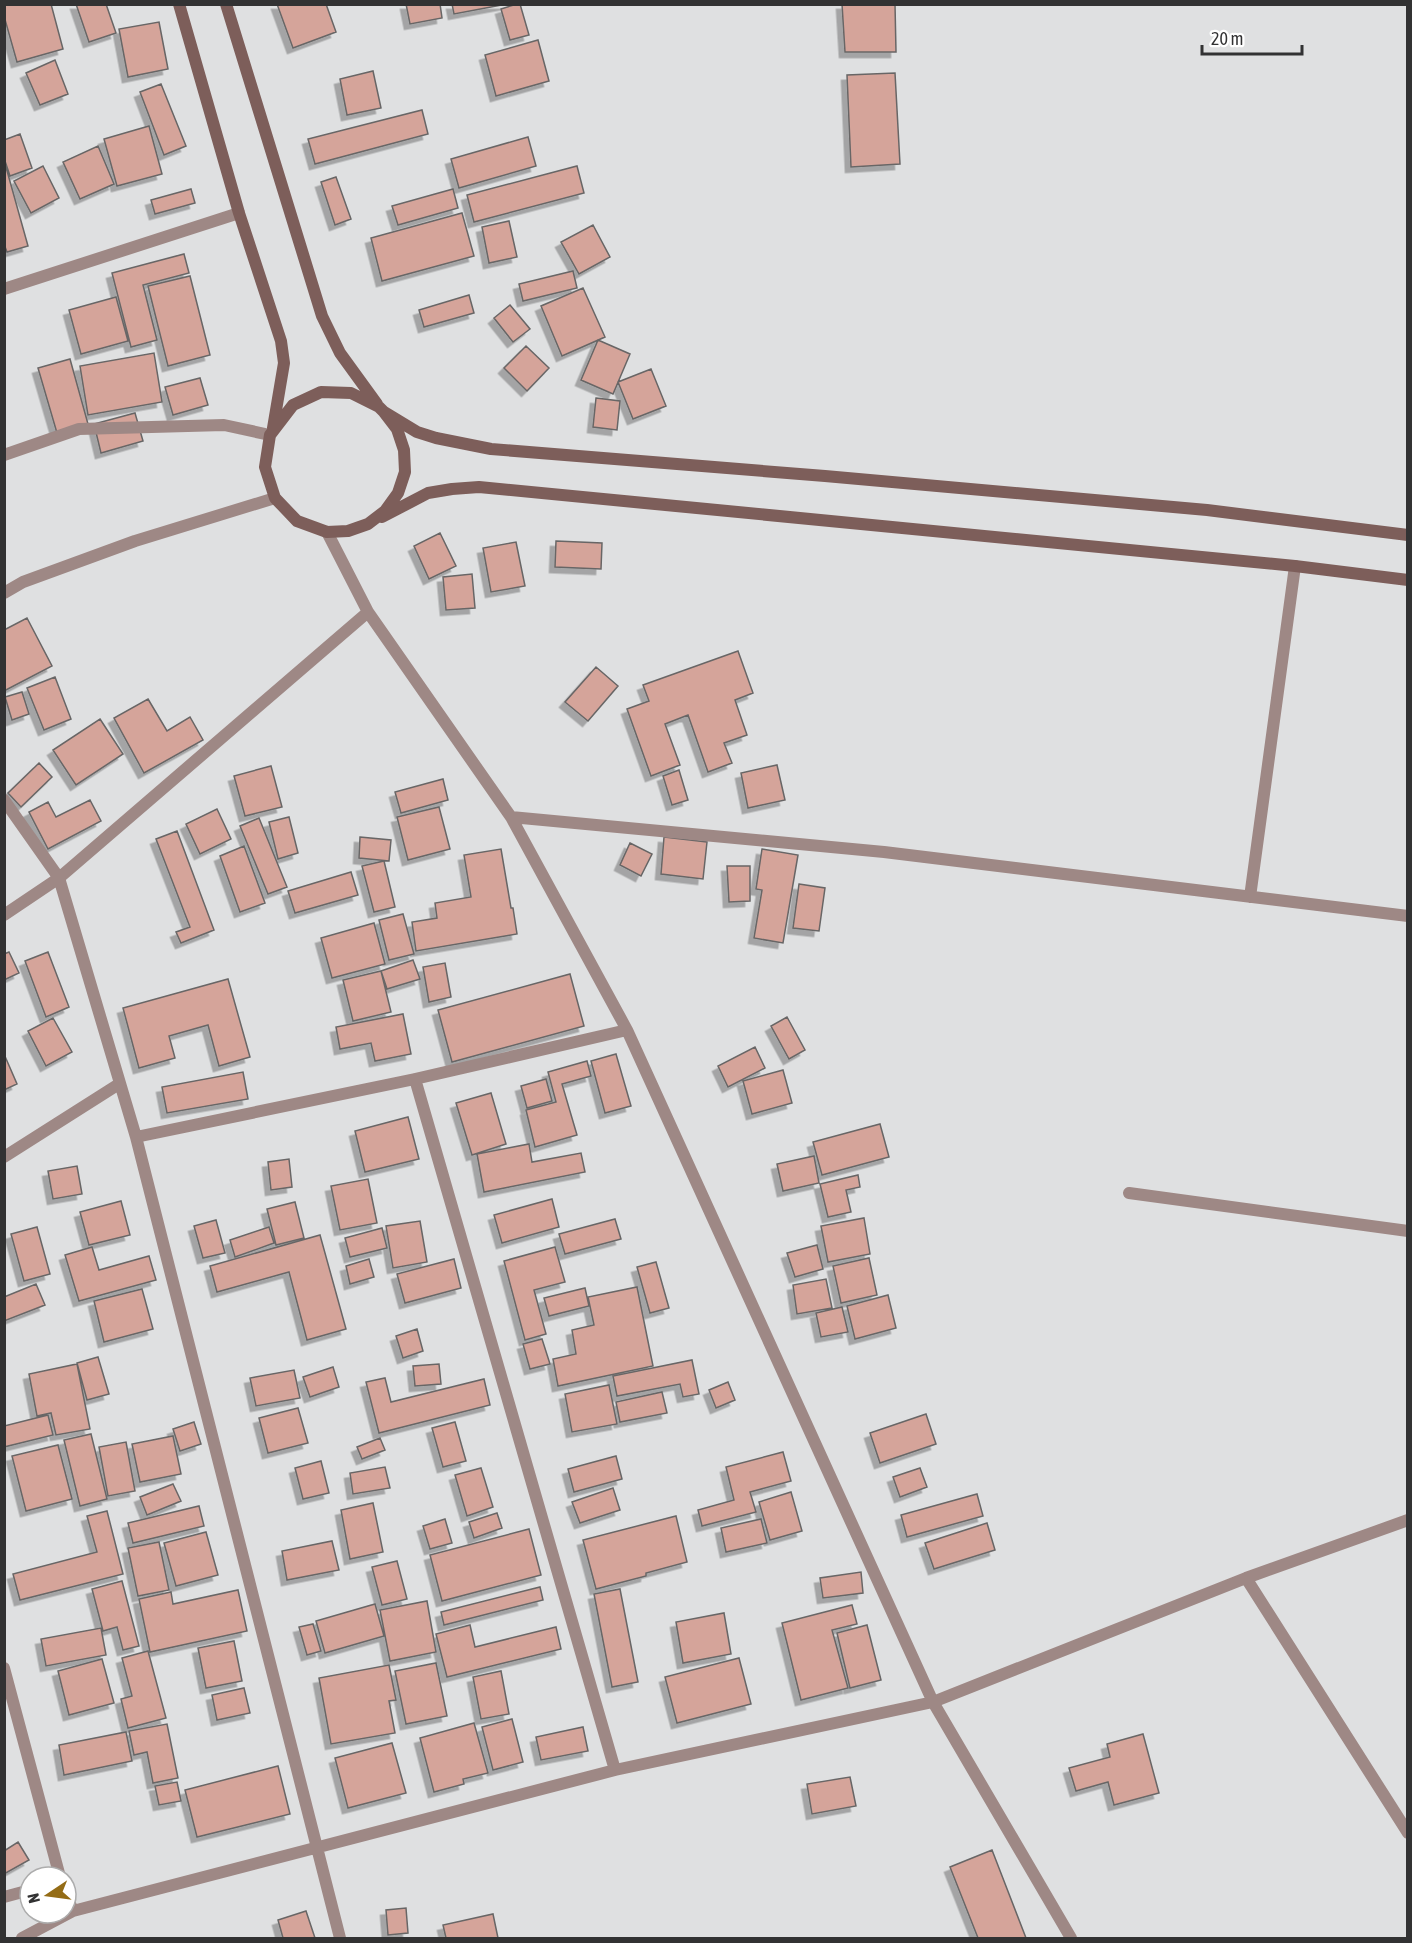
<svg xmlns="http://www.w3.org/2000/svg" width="1412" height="1943" font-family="'Asap Condensed',sans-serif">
  <defs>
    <filter id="shadow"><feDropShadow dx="-5.5" dy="5.5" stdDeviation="0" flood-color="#0004"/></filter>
  </defs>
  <rect width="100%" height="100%" fill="#dfe0e1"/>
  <path fill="#d5a49a" stroke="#686666" stroke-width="1.5" filter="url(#shadow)" d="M4,4H51L63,49L17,62L4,16Z
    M76,4H106L116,33L89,42Z
    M277,4H326L336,32L293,48Z
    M406,4H440L442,18L410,24Z
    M452,4H507L454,14Z
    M517,4H520L529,35L510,40L501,9Z
    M842,4H895L896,52H845Z
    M159,22L168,69L128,77L119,29Z
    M538,40L549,81L496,96L485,55Z
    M55,60L68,94L40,105L26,73Z
    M373,71L381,108L347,115L340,79Z
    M895,73L900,164L851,167L847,75Z
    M161,84L186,146L164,155L140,92Z
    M422,110L428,134L315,164L308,139Z
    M149,126L162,174L117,186L104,139Z
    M20,134L32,168L10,176L4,158V140Z
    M528,137L536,166L459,188L451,159Z
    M98,146L114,184L80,199L63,162Z
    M4,160L28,246L7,252L4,244Z
    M43,166L59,198L31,213L14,181Z
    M577,166L584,193L474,222L467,195Z
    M336,177L351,219L335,225L321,182Z
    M191,189L195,203L155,214L151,200Z
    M453,189L458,208L398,225L392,206Z
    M462,213L474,256L382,281L371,238Z
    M509,221L517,257L489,263L482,227Z
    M593,225L610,257L579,274L561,242Z
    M184,254L189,273L143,285L157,340L131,347L112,273Z
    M573,271L577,288L523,301L519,284Z
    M190,276L210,355L168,366L148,286Z
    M583,288L605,337L562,356L541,306Z
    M469,295L474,313L424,327L419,310Z
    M116,297L128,341L81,354L69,310Z
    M510,305L530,329L513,342L494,318Z
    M598,340L630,354L613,394L581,380Z
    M526,346L549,368L527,391L504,368Z
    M154,353L162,402L88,415L80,366Z
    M70,359L88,424L57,433L38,368Z
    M651,369L666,406L633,419L618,382Z
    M200,378L208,405L173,415L165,387Z
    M596,398L620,401L617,430L593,427Z
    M135,413L143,441L101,453L94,424Z
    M440,533L456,566L429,579L414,546Z
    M556,541L602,543L601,569L555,567Z
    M516,542L525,586L491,592L483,548Z
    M472,574L475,608L446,610L443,577Z
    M27,618L52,666L4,691V630Z
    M738,651L753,693L735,700L747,735L724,743L732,763L708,772L688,715L665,724L680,765L651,776L627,709L649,701L643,685Z
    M596,667L618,686L588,721L565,702Z
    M55,677L71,719L44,730L27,688Z
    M22,692L29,714L12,720L5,697Z
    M148,699L167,731L190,717L203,740L144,773L114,718Z
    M100,719L123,754L76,785L53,750Z
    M39,763L52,777L21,807L8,793Z
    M777,765L785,800L748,808L741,773Z
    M271,766L282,807L245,816L234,776Z
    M679,770L688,800L672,805L663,776Z
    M443,779L448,800L401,813L395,792Z
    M90,800L101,821L48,849L29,812L48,802L56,817Z
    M439,807L450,849L408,860L397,817Z
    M217,809L231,839L200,854L186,824Z
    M289,817L298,853L278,859L269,822Z
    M259,818L287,887L268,894L240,826Z
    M177,831L214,930L181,943L176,932L190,927L156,839Z
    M360,837L391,840L389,861L359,858Z
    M664,837L707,842L703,879L661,874Z
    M630,843L652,854L641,876L620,865Z
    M244,846L265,903L240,912L220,856Z
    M501,849L511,908H513L517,934L416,951L412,922L437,918L435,903L471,897L464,855Z
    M762,849L798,855L783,943L754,938L762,890L756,889Z
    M384,861L395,907L374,912L362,866Z
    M727,866H750V901L729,902Z
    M351,872L358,895L295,913L288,891Z
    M799,884L825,888L819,931L793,928Z
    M403,914L414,954L389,960L379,920Z
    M374,923L385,964L332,978L321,938Z
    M9,952L19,973L4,980V954Z
    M48,952L69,1007L46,1017L25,961Z
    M413,960L420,979L387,989L381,971Z
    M445,963L451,997L429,1002L423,967Z
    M381,971L391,1012L353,1021L343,980Z
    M570,974L584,1026L452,1062L438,1010Z
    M228,979L250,1057L219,1066L208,1025L169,1036L175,1058L139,1068L123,1008Z
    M403,1014L411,1054L375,1061L371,1043L340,1049L336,1027Z
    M787,1017L805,1050L789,1059L771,1026Z
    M53,1018L72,1052L46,1066L28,1031Z
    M755,1047L765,1068L728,1087L718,1066Z
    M4,1054L17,1084L4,1090Z
    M616,1054L631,1106L605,1113L591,1061Z
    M587,1061L591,1076L562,1084L577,1135L535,1147L526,1110L556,1102L548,1072Z
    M783,1070L792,1103L752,1114L743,1081Z
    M243,1072L248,1099L167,1113L162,1087Z
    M546,1079L552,1101L527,1108L521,1086Z
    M491,1093L506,1144L472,1155L456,1103Z
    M408,1117L419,1159L365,1172L355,1131Z
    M880,1124L889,1157L822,1175L813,1142Z
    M529,1144L532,1162L581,1153L585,1172L484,1192L477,1154Z
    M814,1156L819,1183L783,1191L777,1164Z
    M289,1159L292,1187L271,1190L268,1162Z
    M77,1166L82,1194L53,1199L48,1171Z
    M858,1175L860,1187L846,1190L851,1212L828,1217L820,1184Z
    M368,1179L377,1223L340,1230L331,1186Z
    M552,1199L559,1227L502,1243L494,1215Z
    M121,1201L130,1235L89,1245L80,1212Z
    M295,1202L304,1238L276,1245L267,1209Z
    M864,1218L870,1254L828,1262L821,1226Z
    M615,1219L621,1239L565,1254L559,1234Z
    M216,1220L225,1253L203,1258L194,1226Z
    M420,1221L427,1262L393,1268L386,1226Z
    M37,1227L50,1274L24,1281L11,1234Z
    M269,1227L274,1243L235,1257L230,1240Z
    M382,1228L387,1248L350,1257L345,1238Z
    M320,1235L346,1329L307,1340L289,1272L217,1292L210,1266Z
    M817,1245L823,1269L795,1277L787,1253Z
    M92,1247L99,1270L149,1256L156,1280L79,1301L65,1255Z
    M555,1247L565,1282L534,1290L546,1334L525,1340L504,1261Z
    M869,1258L877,1295L841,1303L833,1266Z
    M369,1259L374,1277L350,1284L346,1266Z
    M454,1259L461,1288L405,1303L397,1274Z
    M656,1262L669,1308L650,1313L637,1267Z
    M826,1279L832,1308L797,1314L793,1285Z
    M36,1284L45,1305L4,1321V1297Z
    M637,1287L653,1366L558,1386L553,1359L576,1354L572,1330L594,1325L588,1297Z
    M585,1288L589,1306L549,1316L544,1298Z
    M142,1289L153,1329L104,1342L94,1301Z
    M888,1295L896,1328L855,1339L847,1306Z
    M842,1307L848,1332L821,1337L816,1313Z
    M417,1329L423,1351L403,1358L396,1336Z
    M542,1339L550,1364L530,1369L523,1344Z
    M98,1357L109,1394L87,1400L77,1363Z
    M692,1360L699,1394L683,1397L680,1384L617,1396L613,1376Z
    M77,1364L90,1429L56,1435L51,1413L37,1416L29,1374Z
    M439,1364L441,1384L415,1386L413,1366Z
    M333,1367L339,1387L310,1397L303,1377Z
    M294,1370L300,1398L256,1406L250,1378Z
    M385,1378L391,1402L484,1379L490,1405L379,1433L366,1382Z
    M728,1382L735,1400L716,1408L709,1390Z
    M609,1385L617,1424L572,1432L565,1394Z
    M662,1392L667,1413L620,1422L616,1402Z
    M298,1408L308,1443L268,1453L259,1418Z
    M926,1414L936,1444L880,1463L870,1433Z
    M48,1415L53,1435L4,1447V1426Z
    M194,1422L201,1444L180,1451L173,1429Z
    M455,1422L466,1461L443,1467L432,1428Z
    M91,1434L107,1499L80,1506L64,1440Z
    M173,1436L181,1474L140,1482L132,1444Z
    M380,1438L385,1450L362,1459L357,1447Z
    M126,1442L135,1491L108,1496L99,1447Z
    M58,1445L72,1499L26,1511L12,1456Z
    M783,1452L791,1481L750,1492L756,1512L702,1526L698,1510L734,1500L726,1467Z
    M616,1456L622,1479L574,1492L568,1469Z
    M321,1461L329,1493L303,1499L295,1468Z
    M385,1467L390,1488L353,1494L350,1473Z
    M481,1468L493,1507L467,1516L455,1475Z
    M920,1468L927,1487L900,1497L893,1477Z
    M173,1484L181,1501L147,1515L140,1497Z
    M613,1488L620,1510L580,1523L572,1502Z
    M791,1492L802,1531L770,1540L759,1502Z
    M977,1494L983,1516L907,1537L901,1515Z
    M373,1503L383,1552L350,1559L341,1510Z
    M199,1506L204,1526L133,1543L128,1523Z
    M107,1511L123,1574L20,1600L13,1574L97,1552L87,1516Z
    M497,1513L502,1528L474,1538L469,1522Z
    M676,1516L687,1562L646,1573V1576L596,1589L583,1540Z
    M445,1519L452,1543L430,1549L423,1526Z
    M761,1519L767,1543L726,1552L721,1528Z
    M987,1523L995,1550L934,1569L925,1543Z
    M529,1529L541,1575L442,1601L430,1555Z
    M206,1532L218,1575L176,1586L164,1543Z
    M332,1541L339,1570L287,1580L282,1551Z
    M159,1542L169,1590L138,1596L128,1548Z
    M397,1561L407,1599L382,1605L372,1567Z
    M861,1572L863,1593L823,1598L820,1578Z
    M122,1581L139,1646L123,1650L117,1627L103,1631L92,1589Z
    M540,1587L543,1600L444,1625L441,1612Z
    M620,1589L638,1682L612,1687L594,1594Z
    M238,1590L247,1631L150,1652L139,1599L171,1592L173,1604Z
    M427,1601L436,1652L390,1661L380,1610Z
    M375,1604L384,1636L325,1653L316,1621Z
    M852,1605L857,1624L832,1630L848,1688L801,1700L782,1623Z
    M724,1613L731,1654L683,1663L676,1622Z
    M313,1624L321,1651L307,1655L299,1627Z
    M470,1625L475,1647L556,1627L561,1649L447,1677L436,1634Z
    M867,1625L881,1680L850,1688L837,1633Z
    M101,1628L106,1655L46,1666L41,1639Z
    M234,1641L242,1681L206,1688L198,1648Z
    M148,1651L166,1718L128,1728L121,1699L132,1696L122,1658Z
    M739,1658L751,1704L677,1723L665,1677Z
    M102,1659L114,1703L69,1715L58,1671Z
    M436,1663L447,1716L406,1724L395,1671Z
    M389,1665L396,1700L389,1701L395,1733L331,1744L319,1678Z
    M501,1671L509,1714L481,1719L473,1677Z
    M244,1688L250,1713L217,1720L212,1695Z
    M512,1719L523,1762L493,1770L482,1727Z
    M474,1723L488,1773L463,1779L464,1784L434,1792L420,1738Z
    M167,1724L178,1778L153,1783L147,1752L134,1755L129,1731Z
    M583,1727L588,1751L541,1760L536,1737Z
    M126,1732L132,1761L64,1775L59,1745Z
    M1143,1734L1159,1793L1114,1805L1108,1782L1076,1791L1069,1768L1110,1757L1107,1744Z
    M392,1743L406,1793L348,1808L335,1758Z
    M278,1766L290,1814L197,1837L185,1790Z
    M850,1777L856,1806L812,1814L807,1784Z
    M177,1782L181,1801L159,1805L155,1786Z
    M18,1842L29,1860L4,1874V1851Z
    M992,1850L1026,1938H978L950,1867Z
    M406,1908L408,1933L388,1935L386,1910Z
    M306,1911L315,1938H283L278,1920Z
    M493,1914L498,1938H446L443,1925Z"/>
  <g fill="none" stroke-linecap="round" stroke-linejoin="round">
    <path stroke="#9e8885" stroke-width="12" d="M4,289L239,213
      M4,455L79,429L224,425L270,435
      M327,532L368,612L511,817L627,1030L933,1702L1071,1938
      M4,593L23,582L135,541L275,498
      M4,800L59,878L136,1137L340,1938
      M511,817L884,852L1408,916
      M1250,897L1295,566
      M4,915L59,878L368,612
      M415,1079L615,1770
      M136,1137L415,1079L627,1030
      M4,1157L119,1084
      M1129,1193L1408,1231
      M1246,1578L1408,1833
      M4,1668L60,1877
      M66,1894L73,1911
      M4,1897L30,1890
      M22,1938L73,1911L615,1770L933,1702L1246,1578L1408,1520"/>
    <path stroke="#7d5e5a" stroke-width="12" d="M179,4L239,213L281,341L284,363L273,428
      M226,4L322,316L340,353L377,404
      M384,412L397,429L404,450L405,472L398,493L385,511L368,524L348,531L327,532L297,521L275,498L265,467L270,435L293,405L321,392L351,393L379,407L384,412L417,432L436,438L491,449L825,476L1207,510L1408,535
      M382,517L428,493L452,489L479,487L1295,566L1408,580"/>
  </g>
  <rect width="1412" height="1943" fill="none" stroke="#323233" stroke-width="12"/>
  <g transform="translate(48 1895) rotate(257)"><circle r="28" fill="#ffffff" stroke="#adadad" stroke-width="1.5"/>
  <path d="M0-4.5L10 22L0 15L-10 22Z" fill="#946c16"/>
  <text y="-9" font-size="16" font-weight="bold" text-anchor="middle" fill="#323233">N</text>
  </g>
  <path d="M1202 45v9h100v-9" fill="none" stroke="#323233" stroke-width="3"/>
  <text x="1211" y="45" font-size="18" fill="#323233" stroke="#ffffff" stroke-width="4.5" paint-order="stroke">20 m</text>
</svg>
